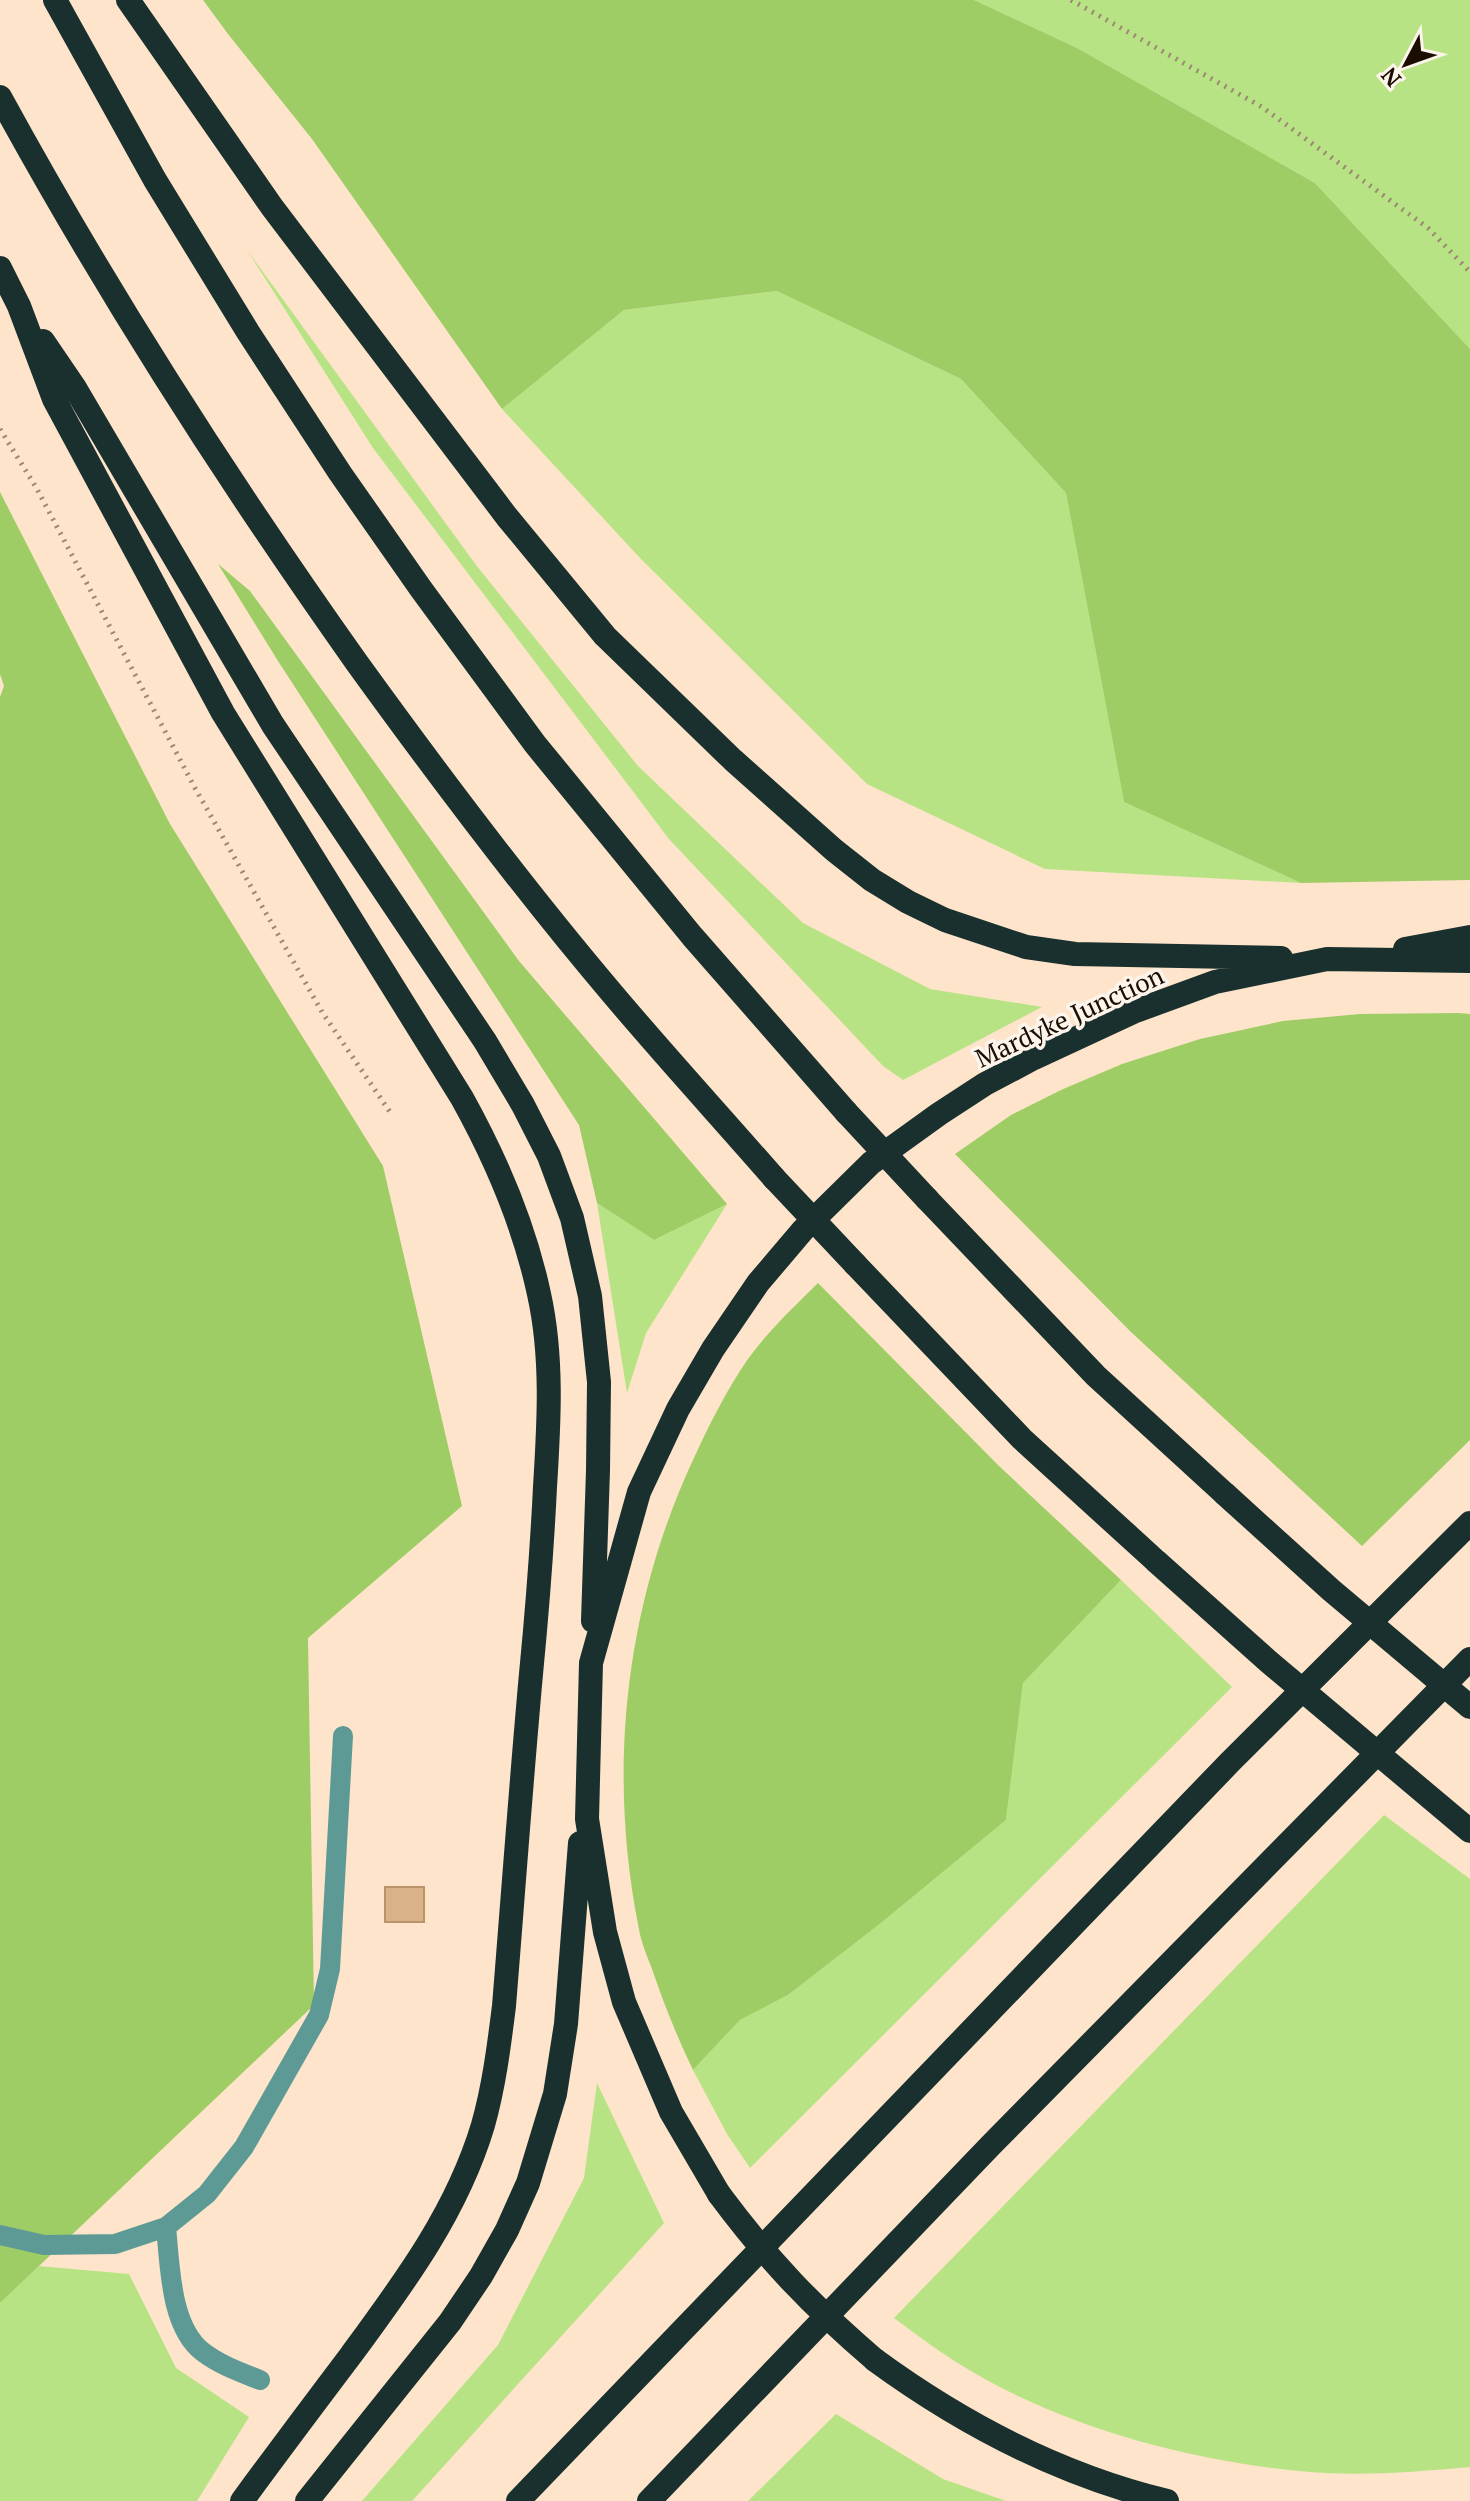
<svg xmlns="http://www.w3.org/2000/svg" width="1470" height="2501" font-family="'PT Serif',serif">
  <rect width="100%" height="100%" fill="#fde4ca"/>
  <path fill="#b8e384" d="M974,0H1470V349L1315,183L1077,48Z
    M247,250L476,565L638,766L803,923L930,989L1042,1007L903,1080L883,1066L669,839L373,448Z
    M777,291L961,379L1066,493L1124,802L1301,883L1045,869L867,784L640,558L502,409L624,310Z
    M597,1203L654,1240L727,1204L646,1333L627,1393Z
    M1121,1580L1232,1687L750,2168L727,2134L693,2070L740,2020L788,1995L881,1923L1006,1820L1023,1683Z
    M1384,1815L1470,1879V2467C1414,2472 1356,2477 1299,2471C1180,2459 1055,2425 953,2360C933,2347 913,2332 894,2318Z
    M597,2083L664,2223L412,2501H362L498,2345L584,2178Z
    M39,2266L129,2274L176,2368L249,2417L197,2501H0V2303Z
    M836,2414L943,2479L1006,2501H748Z"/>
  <path fill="#9fcd65" d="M203,0H974L1077,48L1315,183L1470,349V880L1301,883L1124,802L1066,493L961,379L777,291L624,310L502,409L312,139L228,34Z
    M0,492L170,824L383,1166L462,1506L308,1638L314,2005L0,2303V697L4,686L0,674Z
    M218,564L250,591L519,961L727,1204L654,1240L597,1203L579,1125L278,661Z
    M1458,1013L1470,1014V1440L1362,1546L1131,1332L955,1154L1011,1115L1061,1090L1122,1064L1200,1039L1283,1021L1360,1014Z
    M818,1283L999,1466L1121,1580L1023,1683L1006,1820L881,1923L788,1995L740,2020L693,2070C677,2037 664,2004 652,1969C647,1956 641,1942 639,1929C607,1771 625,1606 693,1460C709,1425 726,1391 748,1359C768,1331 794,1307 818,1283Z"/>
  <path fill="#dab287" stroke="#ba9469" stroke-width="2" d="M385,1887H424V1922H385Z"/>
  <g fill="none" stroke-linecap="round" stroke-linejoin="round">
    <path stroke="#9c8773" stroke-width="5" stroke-dasharray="2 6" stroke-linecap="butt" d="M1071,0L1262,107L1428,228L1470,272
      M0,429L37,489L195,788L322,1012L390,1112"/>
    <path stroke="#5e9a95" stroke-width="20" d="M166,2227C170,2265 170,2327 203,2352C220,2365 240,2372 260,2380
      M0,2235L44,2245L115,2244L166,2227L207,2194L244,2147L319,2015L330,1969L343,1736"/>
    <path stroke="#1a302e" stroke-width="24" d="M55,0L155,180L248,332L340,473L421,589L535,744L692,936L846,1112
      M128,0L272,207L507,517L605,636L733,760L834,850L872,880L908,902L945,920L1026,947L1075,954L1281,958
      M0,97C107,293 228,481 357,663C438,775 521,886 611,992C664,1055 720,1116 774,1178
      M0,268L19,306L54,399L223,713L462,1098C497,1161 524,1224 539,1294C553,1357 549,1423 545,1487C542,1549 537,1612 531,1674C521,1784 513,1895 504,2006C499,2046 494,2086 483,2125C457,2212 404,2283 351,2355C314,2404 278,2452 242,2501
      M43,341L75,388L273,725L485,1041L523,1105L549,1156L572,1218L590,1296L599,1382L598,1470L593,1621
      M1405,949L1470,937
      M927,1199L1096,1376L1225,1494
      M855,1264L1022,1439L1157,1562
      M719,2194L671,2112L624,2002L605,1932L587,1819L591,1663L639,1492L678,1409L713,1349L758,1283L803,1230L871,1163L939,1114L985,1084L1034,1058L1133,1012L1215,982L1327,959L1470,961
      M875,2360C964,2425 1060,2475 1167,2501
      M307,2501L450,2322L481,2276L507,2230L528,2183L555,2094L566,2024L580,1843
      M518,2501L1230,1762L1470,1523
      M649,2501L991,2145L1470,1659"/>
    <path stroke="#1a302e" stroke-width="24" d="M846,1112L927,1199
      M774,1178L855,1264
      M1225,1494L1331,1590L1470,1707
      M1157,1562L1269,1662L1470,1831
      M719,2194C768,2260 813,2307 875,2360"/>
  </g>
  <g text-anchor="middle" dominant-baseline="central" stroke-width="7" stroke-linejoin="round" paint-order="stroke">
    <g font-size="26" fill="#1b0d00" stroke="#fdf5ec">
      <text transform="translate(1069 1016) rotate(-25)">Mardyke Junction</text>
    </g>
  </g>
  <g transform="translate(1406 64) rotate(229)" stroke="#fdf5ec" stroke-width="6" paint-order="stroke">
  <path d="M0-6L14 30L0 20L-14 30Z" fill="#1b0d00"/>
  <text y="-12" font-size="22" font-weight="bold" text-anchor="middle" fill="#1b0d00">N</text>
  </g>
</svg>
